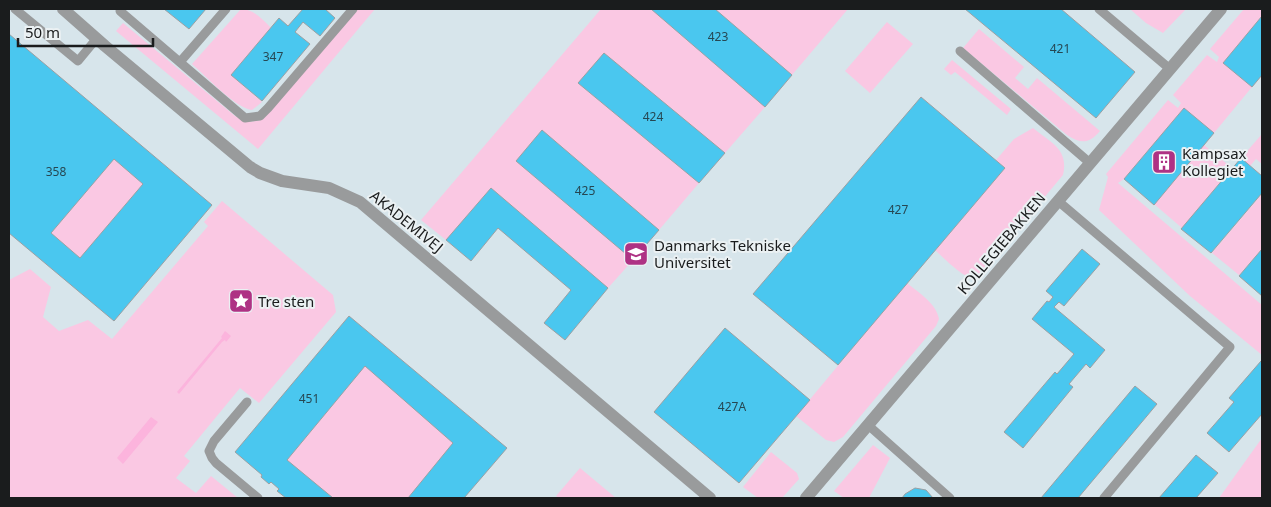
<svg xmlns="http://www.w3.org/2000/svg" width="1271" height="507" font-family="'Noto Sans',sans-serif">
  <rect width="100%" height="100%" fill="#ebf1f3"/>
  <path fill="#d7e5eb" d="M9,9H1262V498H9Z"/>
  <path fill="#fac8e3" d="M241,9C254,9 263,20 272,29L231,75L262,102L252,110C234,107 207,77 192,64Z
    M358,9H375L258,149L116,31L123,23L235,116C246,122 251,123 263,119Z
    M601,9H651L765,107L725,153L604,53L579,84L699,183L659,230L542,131L516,161L633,260L608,288L491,188L446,240L421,220Z
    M715,9H848L792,75Z
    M1130,9H1186L1163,33L1146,23Z
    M1244,9H1262V16L1223,63L1252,87L1214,133L1184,108L1124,179L1118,183L1262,305V355L1190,296L1099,210L1108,177L1106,174L1168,100L1178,108L1181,103L1173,95L1207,55L1217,62L1219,57L1210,49Z
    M887,22L913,44L870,93L845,71Z
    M979,29L1024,67L1015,78L1028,89L1037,78L1100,131C1089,144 1081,144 1067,135L963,48Z
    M952,60L1011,109L1007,115L955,72L951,75L944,69Z
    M1033,128C1051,143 1069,149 1063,175L981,273C978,276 975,278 970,277C961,276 943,257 935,250L1005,168L996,160L1014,139Z
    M1262,134V164L1256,159L1250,166L1241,158Z
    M1204,145L1232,168L1182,228L1154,204Z
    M114,159L143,184L80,258L51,233Z
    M1262,194V249L1239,275L1212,253Z
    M222,201L333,295L336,312L259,403L240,388L184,456L190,461L176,478L196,493L211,476L238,498H9V280L30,269L51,287L43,317L59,331L88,320L112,339L208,226L204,222Z
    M907,283C919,293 936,303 939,319L936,326L843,437L834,442L826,440L796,416Z
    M365,366L453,443L408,498H333L287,460Z
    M1262,438V498H1219Z
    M873,445L890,458L869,498H844L834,491Z
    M771,452L797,473L799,479L782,498H758L743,487Z
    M580,468L616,498H559L556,496Z"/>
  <path fill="#fcb4dd" d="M225,331L231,336L226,342L225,340L222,342L179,394L177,392L222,338L221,337Z
    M151,417L158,422L123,464L117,458Z"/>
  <path fill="#4ac7ef" stroke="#9ba0a3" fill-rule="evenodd" d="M164,9H206L189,29Z
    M303,9H325L335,18L320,36L303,22L295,32L310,44L262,101L231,75L279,18L288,26Z
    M651,9H715L792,75L765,107Z
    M965,9H1061L1135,72L1096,118Z
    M1262,16V75L1252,87L1223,63Z
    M9,34L212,205L114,321L9,233ZM114,159L143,184L80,258L51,233Z
    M604,53L725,153L699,183L578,83Z
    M921,97L1005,168L838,365L753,294Z
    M1184,108L1214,133L1154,205L1124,179Z
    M542,130L659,230L633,260L516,161Z
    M1241,158L1262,176V193L1211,253L1181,229Z
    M491,188L608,288L565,340L544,323L571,290L498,228L471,261L446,240Z
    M1082,249L1100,264L1064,306L1059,302L1054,307L1105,350L1090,368L1086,364L1069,384L1073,387L1023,448L1004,432L1055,372L1057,374L1074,354L1032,319L1047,301L1049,302L1053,297L1046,291Z
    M1262,249V296L1239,276Z
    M349,316L507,448L464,498H408L453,443L365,366L287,460L333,498H286L277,491L279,489L271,482L269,484L261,477L262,475L235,452Z
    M725,328L810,400L739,483L654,412Z
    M1261,361L1262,362V414L1229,452L1207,433L1234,402L1229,398Z
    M1135,386L1157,404L1078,498H1041Z
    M1196,455L1218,473L1196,498H1159Z
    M915,488L926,490L933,498H902L905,494Z"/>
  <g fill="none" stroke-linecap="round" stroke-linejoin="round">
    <path stroke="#999b9c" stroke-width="9" d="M15,9L78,61L97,38
      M1099,9L1170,69
      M120,11L245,118L260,116L268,108L353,9
      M960,51L1090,163
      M180,62L226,9
      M1058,201L1230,347L1104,498
      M247,402L214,441L209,451L212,458L216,463L258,498
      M868,425L950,498"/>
    <path stroke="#999b9c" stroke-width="12" d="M63,9L105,46L250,167L260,173L282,181L329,188L360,202L710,498
      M806,498L1221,9"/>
  </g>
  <defs>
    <symbol id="building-square" viewBox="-11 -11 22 22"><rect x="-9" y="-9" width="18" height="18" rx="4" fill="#ae3284" stroke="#ebf1f3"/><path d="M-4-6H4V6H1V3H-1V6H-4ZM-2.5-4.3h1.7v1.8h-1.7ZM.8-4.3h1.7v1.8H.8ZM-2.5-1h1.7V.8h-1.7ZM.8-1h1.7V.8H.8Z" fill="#fff"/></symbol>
    <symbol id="university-square" viewBox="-11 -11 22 22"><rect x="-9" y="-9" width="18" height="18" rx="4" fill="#ae3284" stroke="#ebf1f3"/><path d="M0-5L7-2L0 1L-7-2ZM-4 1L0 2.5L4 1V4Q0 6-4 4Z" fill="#fff"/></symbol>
    <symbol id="sight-square" viewBox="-11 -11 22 22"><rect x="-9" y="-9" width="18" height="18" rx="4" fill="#ae3284" stroke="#ebf1f3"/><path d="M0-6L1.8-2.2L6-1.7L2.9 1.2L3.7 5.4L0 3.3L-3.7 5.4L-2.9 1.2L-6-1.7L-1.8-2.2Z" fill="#fff"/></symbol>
  </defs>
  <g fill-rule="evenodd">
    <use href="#building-square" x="1150" y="148" width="28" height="28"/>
    <use href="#university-square" x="622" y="240" width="28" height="28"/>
    <use href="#sight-square" x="227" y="287" width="28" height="28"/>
  </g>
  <g text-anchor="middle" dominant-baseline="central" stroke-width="4" stroke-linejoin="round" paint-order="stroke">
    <g font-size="12" fill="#264752">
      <text x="718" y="36">423</text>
      <text x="1060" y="48">421</text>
      <text x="273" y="56">347</text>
      <text x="653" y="116">424</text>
      <text x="56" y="171">358</text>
      <text x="585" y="190">425</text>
      <text x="898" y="209">427</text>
      <text x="309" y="398">451</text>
      <text x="732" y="406">427A</text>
    </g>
    <g font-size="15" fill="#1a1c1d" stroke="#ebf1f3" text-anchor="start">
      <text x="1182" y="153">Kampsax<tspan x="1182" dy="17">Kollegiet</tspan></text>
      <text x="654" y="245">Danmarks Tekniske<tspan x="654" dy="17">Universitet</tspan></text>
      <text x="258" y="301">Tre sten</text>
    </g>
    <g font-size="15" fill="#1a1c1d" stroke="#ebf1f3">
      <text transform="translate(407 221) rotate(39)">AKADEMIVEJ</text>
      <text transform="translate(1001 243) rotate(-50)">KOLLEGIEBAKKEN</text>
    </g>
  </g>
  <rect width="1271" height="507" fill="none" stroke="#1a1c1d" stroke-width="20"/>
  <path d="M18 38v8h135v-8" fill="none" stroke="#1a1c1d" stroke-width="2.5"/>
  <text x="25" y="38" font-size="15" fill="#1a1c1d" stroke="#ebf1f3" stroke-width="4" paint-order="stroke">50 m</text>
</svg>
